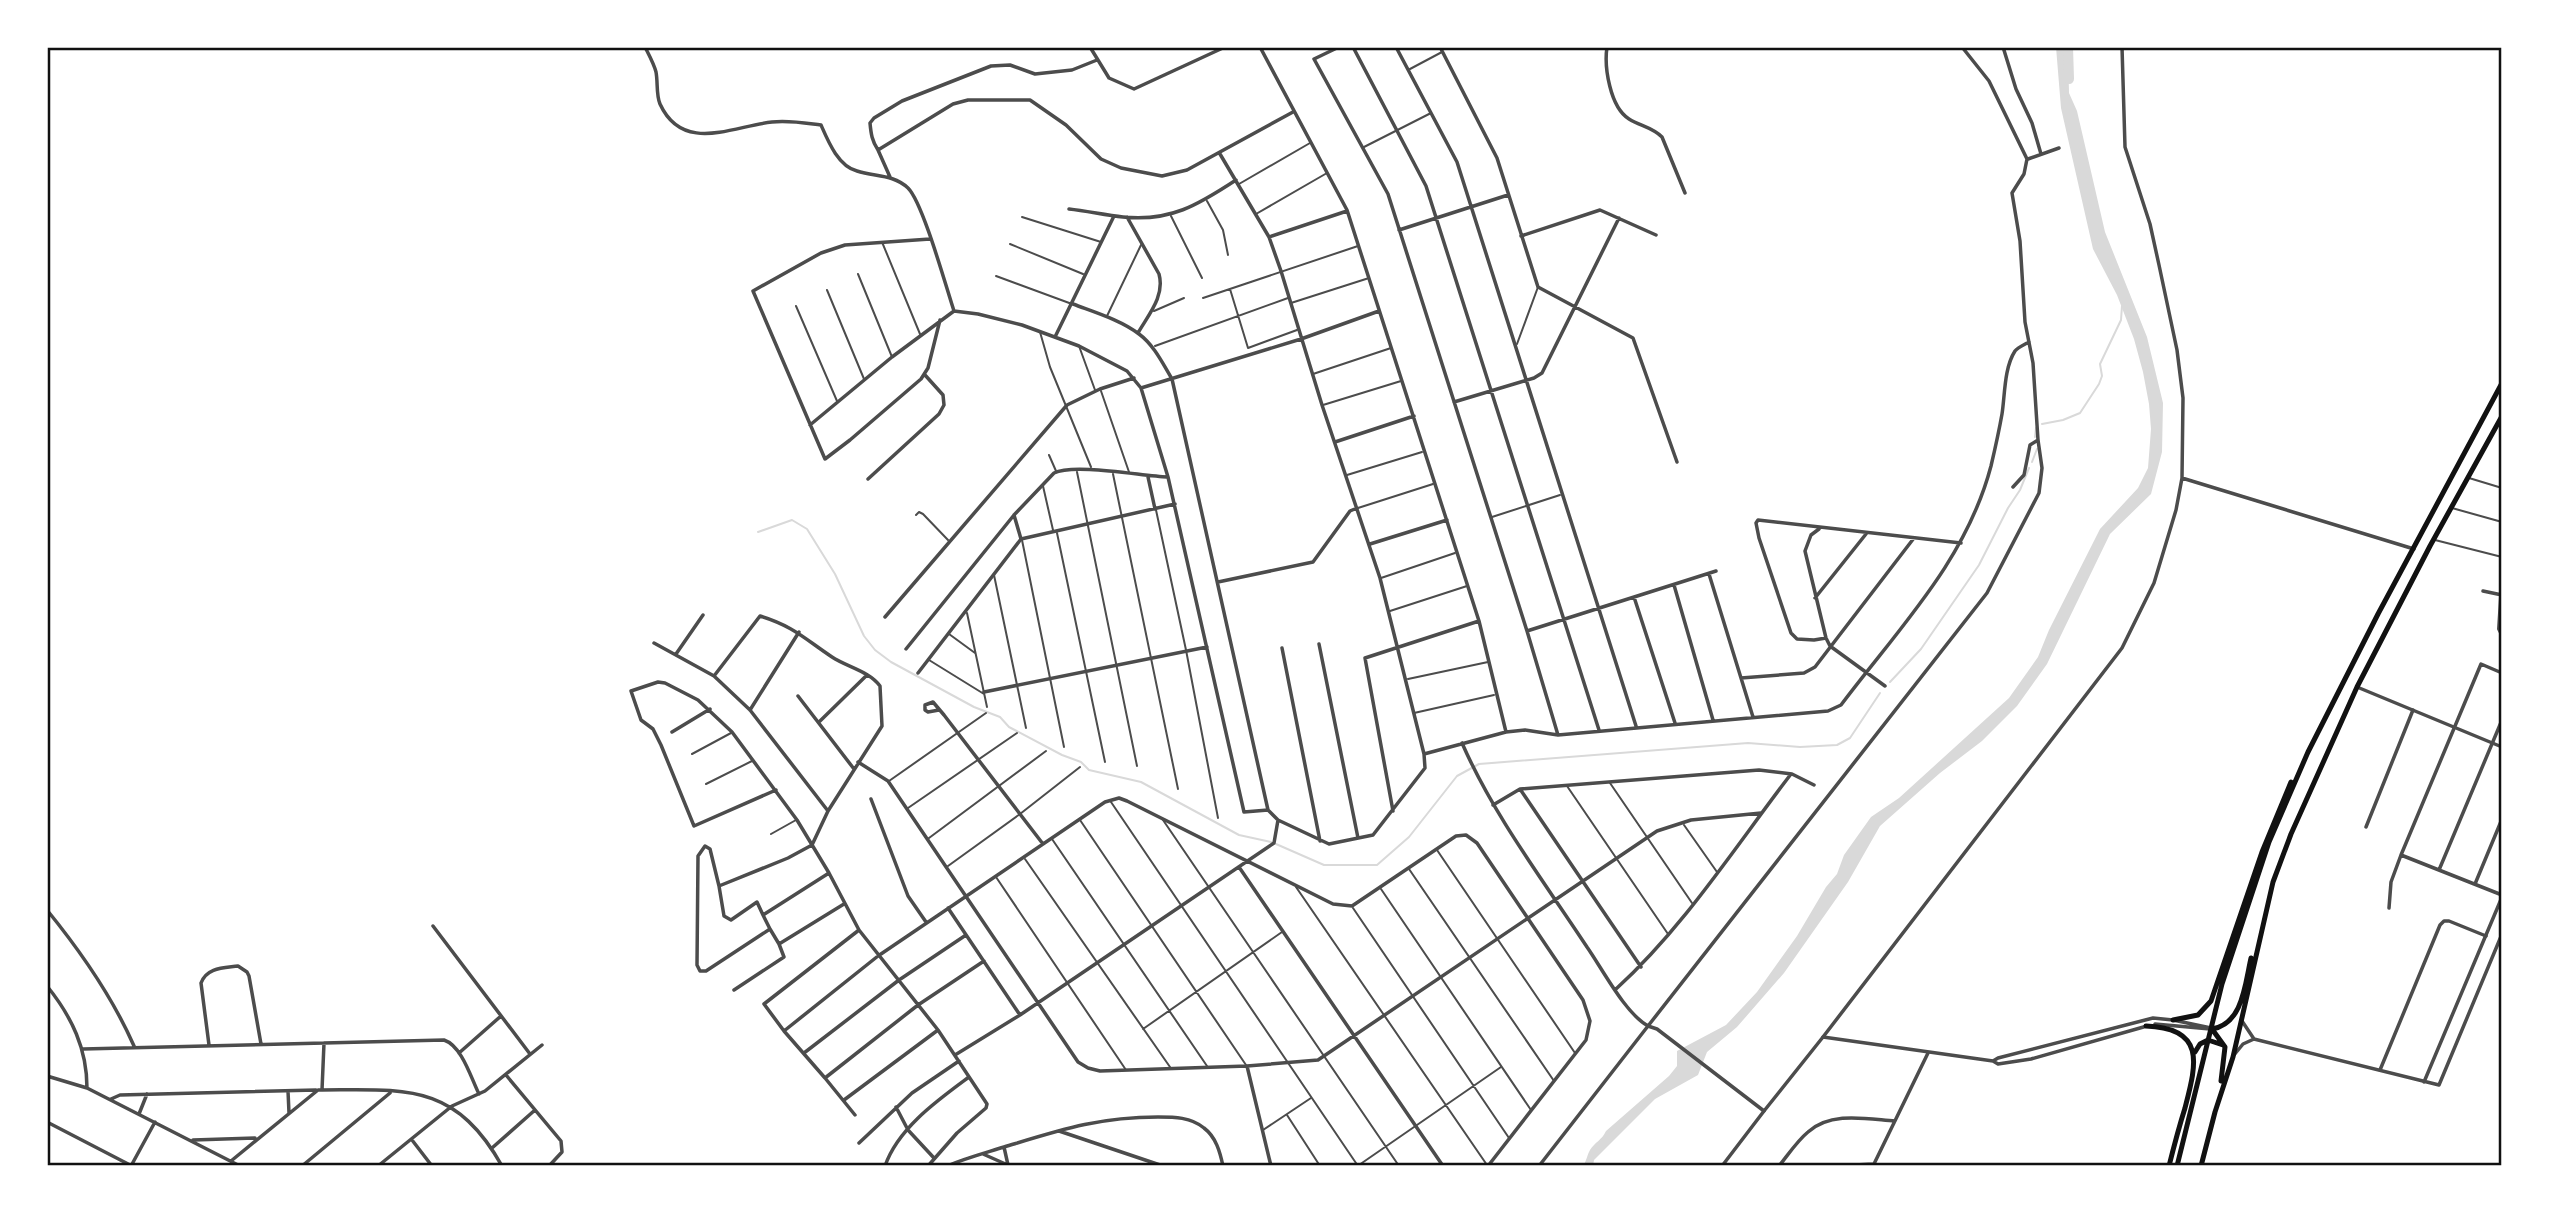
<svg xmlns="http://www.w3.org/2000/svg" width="2549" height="1213" font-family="'Varela Round',sans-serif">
  <rect width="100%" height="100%" fill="#fff"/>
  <path fill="#d9d9d9" d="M2056,47H2068L2069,93L2077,111L2105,232L2147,337L2163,403L2162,452L2151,494L2110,534L2047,664L2017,706L1982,741L1940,773L1880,826L1848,882L1784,973L1737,1027L1707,1052L1698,1075L1655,1099L1594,1160L1593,1166H1583C1587,1160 1587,1155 1590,1150C1595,1142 1602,1140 1606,1131L1669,1076L1677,1066V1051L1726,1025L1757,992L1797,936L1826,887L1837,874L1844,855L1871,817L1899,798L2009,698L2038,657L2049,630L2100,529L2138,488L2148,468L2151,429L2149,404L2143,372L2134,339L2117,295L2093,249L2061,108Z"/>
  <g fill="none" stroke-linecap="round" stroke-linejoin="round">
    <path stroke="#d9d9d9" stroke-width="2" d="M2042,424L2063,420L2080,413L2099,384L2102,376L2100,364L2121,320L2122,306
      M2035,437L2036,428
      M2032,462L2037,449
      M758,532L792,520L807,529L835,574L864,636L875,650L891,662L974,707L1000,717L1009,727L1062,755L1081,762L1089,770L1141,782L1239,835L1271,842
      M1890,682L1921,649L1979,565L2008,508L2020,490L2029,468
      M1276,844L1324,865H1377L1409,837L1457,776L1479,764L1748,743L1800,747L1837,745L1850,738L1880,693"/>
    <path stroke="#d9d9d9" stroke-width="10" d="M2068,47L2069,79"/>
    <path stroke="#4c4c4c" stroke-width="2" d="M1410,69L1442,52
      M1364,147L1431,113
      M1239,184L1310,143
      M1207,201L1223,230L1228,255
      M1256,214L1327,173
      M1171,216L1202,278
      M1022,217L1101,242
      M882,242L920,334
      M1010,244L1083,274
      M858,274L892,357
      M996,276L1072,304
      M1230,289L1248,348L1297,330
      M827,290L864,379
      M1203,298L1358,246
      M1291,303L1369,278
      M796,306L837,401
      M1154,311L1184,298
      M1107,316L1141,245
      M1040,332L1050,367L1091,467
      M1517,344L1538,287
      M1079,346L1095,390
      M1155,346L1288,298
      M1313,374L1391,348
      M1101,391L1129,472
      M1323,405L1401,381
      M1049,455L1056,471
      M1077,472L1137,766
      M1113,474L1178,789
      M1347,475L1422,452
      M2469,478L2502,488
      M1043,486L1053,530
      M1358,508L1433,484
      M2452,508L2502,522
      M1156,510L1186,650L1218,818
      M916,515L919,512L923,514L948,540
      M1492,517L1560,495
      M1057,533L1105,762
      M1022,540L1064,747
      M2435,540L2502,557
      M994,575L1026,728
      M1381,578L1455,553
      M2500,597L2498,629L2502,637
      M1390,611L1467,586
      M967,613L987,707
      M949,634L975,653
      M929,660L984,694
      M1408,679L1488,662
      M1414,713L1494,695
      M692,754L731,733
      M889,781L986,713
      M1610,783L1692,903
      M706,784L752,761
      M1567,786L1668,934
      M1111,802L1358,1166
      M908,808L1017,733
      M1080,820L1246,1065
      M1163,820L1399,1166
      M1684,825L1717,872
      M771,834L796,820
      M929,838L1046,751
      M1052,839L1207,1066
      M1437,850L1575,1053
      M1025,859L1170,1067
      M948,866L1020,814L1080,767
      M1409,869L1554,1081
      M996,877L1126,1070
      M1296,887L1487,1165
      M1381,889L1531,1110
      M1353,908L1509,1138
      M1143,1029L1282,932
      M1287,1115L1320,1166
      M1263,1130L1311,1098
      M1359,1165L1501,1067"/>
    <path stroke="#4c4c4c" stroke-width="3.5" d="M645,47C649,55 654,64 656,72C658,82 656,95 660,104C683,154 733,126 772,122C789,120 805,123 821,125C828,141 838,166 857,171C875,177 893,174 908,188C923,203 946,287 954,311
      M1090,47L1109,78L1134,89L1225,47
      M1260,47L1347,210L1479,621L1506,732
      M1339,47L1314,59L1388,194L1527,631L1558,735
      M1353,47L1426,186L1599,730
      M1396,47L1457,162L1636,726
      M1440,47L1497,158L1538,287L1633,338L1677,462
      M1607,47C1604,67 1610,107 1629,119C1640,126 1652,127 1662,137L1685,193
      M2003,47L2016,89L2032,123L2041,154
      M878,150C872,141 871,134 870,123L874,118L902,101L991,66L1010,65L1035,74L1072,70L1097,60
      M1220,154L1269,237L1281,271L1322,405L1380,578L1424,754L1425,768L1373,835L1329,844L1278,820L1268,810
      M2028,159L2059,148
      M890,177L878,150L953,104L968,100H1030L1066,125L1101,159L1121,168L1162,176L1187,170L1293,112
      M1069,209C1087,211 1105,215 1123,217C1170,222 1198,205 1236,180
      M1127,217L1159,274C1165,296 1149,314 1138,333
      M1399,230L1508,195
      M1521,236L1600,210L1656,235
      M1269,237L1347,211
      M930,239L845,245L821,253L753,291L825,459L850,440L921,379L928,368L940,320
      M1073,304C1094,312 1121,320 1139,334C1154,345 1163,364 1172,379L1268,810
      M954,311L978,314L1022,325L1079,346L1127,371L1141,388L1168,477L1244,812L1268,810
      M1055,337L1114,216
      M1141,388L1301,339L1379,311
      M1454,402L1534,378L1542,373L1619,218
      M810,425L892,357L954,311
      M1335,442L1414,416
      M1148,477L1155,509
      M2182,478L2414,549
      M868,479L939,414L944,405L943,395L925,375
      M2013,487L2024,475L2030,445L2038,440
      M1014,515L1021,539
      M1819,529L1811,535L1805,551L1826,638L1830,646L1885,686
      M1370,544L1447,520
      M1709,574L1753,717
      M1218,582L1313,562L1350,511L1357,508
      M1674,585L1713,720
      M2483,591L2502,595
      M1634,597L1675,723
      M1815,598L1866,534
      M885,617L1067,405L1100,389L1134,378
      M1527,631L1716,571
      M1826,638L1814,640L1797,639L1791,633L1759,538L1756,523L1758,520L1961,543
      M654,643L714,676L750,710L828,811
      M1319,644L1358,838
      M1282,648L1320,841
      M906,649L1014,515L1054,473C1074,463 1142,476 1167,477
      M676,654L703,615
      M918,673L1021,539L1175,504
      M714,676L760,616C793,626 805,639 832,657C847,667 869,671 880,686L882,726L828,811L812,845L788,858L719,886L724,916L731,920L757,902L763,915L829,873
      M1741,678L1804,673L1815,667L1914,538
      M984,692L1207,647
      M798,696L854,769
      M750,710L799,632
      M939,710L928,712L925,710V705L933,702L944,715L1043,844
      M819,722L867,675
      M672,732L710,709
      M1462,743C1494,816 1543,880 1587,947C1603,970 1625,1013 1648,1026L1987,593L2039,493L2042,468L2038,440L2033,363L2025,322L2020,241L2012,193L2024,174L2027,159L1989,81L1962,47
      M1424,754L1506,732L1525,730L1558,735L1828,711L1841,705C1898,629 1966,561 1991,466C1995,449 1999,431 2002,414C2005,395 2004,368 2015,351C2018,347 2024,345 2029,342
      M858,762L888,781L1078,1062L1088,1068L1100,1071L1247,1066L1318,1060L1657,831L1691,820L1761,813
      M1520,789L1641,967
      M776,790L694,826L661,745L653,729L641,720L631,691L658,682L665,683L698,700L732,732L797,820L829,873L859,930L938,1030L987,1104L986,1108L957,1133L928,1166
      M871,799L908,896L926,922
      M1493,805L1520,789L1759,770L1792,774L1814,785
      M1393,811L1365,658L1479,621
      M2366,827L2413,710
      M2401,855L2502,895
      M1239,867L1443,1166
      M2439,870L2502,720
      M2475,884L2502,819
      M719,886L710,849L705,846L698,856L697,965L700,971H706L770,929L779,944
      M948,908L1020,1015
      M2389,908L2391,882L2401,855L2481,664L2502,673
      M47,910C82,953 112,996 134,1046
      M763,915L770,929
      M433,926L530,1054
      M47,986C72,1017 87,1049 87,1088
      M1616,989C1684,927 1735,847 1791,774
      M734,990L784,957L779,944L844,904
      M784,1031L878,956L1105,802L1119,798L1127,801L1333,904L1352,906L1456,836L1466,835L1477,843L1583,1000L1590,1021L1586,1040L1488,1166
      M1823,1037L2122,648L2154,583L2176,510L2182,478L2183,398L2177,350L2159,265L2150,224L2125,147L2122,47
      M209,1045L201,983C207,967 224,968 238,966L247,972L249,976L261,1044
      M83,1049L444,1040C462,1046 471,1078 479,1094
      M459,1053L501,1016
      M804,1053L899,980L966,935
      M955,1055L1020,1015L1274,843L1278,820
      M1247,1066L1271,1166
      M2380,1070L2440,925L2444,921H2449L2486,936
      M506,1075L561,1141L562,1152L549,1166
      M47,1076L87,1088L240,1166
      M825,1078L918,1005L984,961
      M322,1090L324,1043
      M288,1091L289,1113
      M111,1099L120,1095L316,1090
      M844,1100L938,1030
      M896,1107L908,1130L934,1158
      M139,1114L147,1094
      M855,1115L825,1078L784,1031L764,1004L859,930
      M47,1122L132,1166
      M1059,1131L1163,1166
      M193,1140L255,1138
      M412,1140L432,1166
      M859,1143L912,1093L959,1061
      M1004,1147L1008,1165
      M492,1148L535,1110
      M983,1154L1010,1166
      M231,1161L318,1090C404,1090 454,1081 502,1166
      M131,1166L155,1122
      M302,1166L390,1093
      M378,1166L452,1106L485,1091L542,1045
      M885,1166C898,1128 938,1100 969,1077
      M947,1166C966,1158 985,1153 1004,1147C1060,1130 1098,1117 1158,1117C1174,1117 1191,1117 1204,1128C1216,1137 1220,1152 1223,1166
      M1722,1166L1764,1111
      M1779,1166C1788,1155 1797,1141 1808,1132C1831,1111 1867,1119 1895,1121
      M1837,1166L1873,1164
      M1873,1166L1928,1053"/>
    <path stroke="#4c4c4c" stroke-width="3.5" d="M2357,687L2502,747
      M2242,1021L2254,1039L2439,1085L2502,934
      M2155,1024L2210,1029
      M2234,1055L2243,1044L2254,1039
      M1993,1061L1998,1058L2153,1018L2173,1020L2211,1028
      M2424,1082L2502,897
      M1539,1166L1648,1026L1657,1029L1764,1111L1823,1037L1993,1061L1998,1064L2031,1059L2147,1026"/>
    <path stroke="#111" stroke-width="5" d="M2173,1020L2198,1015L2211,1001L2262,852L2291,782
      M2146,1026C2207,1028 2196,1065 2185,1108C2179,1127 2174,1146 2169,1166
      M2195,1052L2200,1044L2208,1040L2223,1045
      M2221,1081L2225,1047L2212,1029C2243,1024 2245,984 2251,958
      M2177,1166L2222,984L2269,842L2308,752L2378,614L2502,383
      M2201,1166L2215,1112L2233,1057L2273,882L2291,834L2357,687L2430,546L2502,416"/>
  </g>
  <rect width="2549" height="1213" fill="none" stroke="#ffffff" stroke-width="98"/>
  <rect x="49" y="49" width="2451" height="1115" fill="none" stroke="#111" stroke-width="2.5"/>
</svg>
